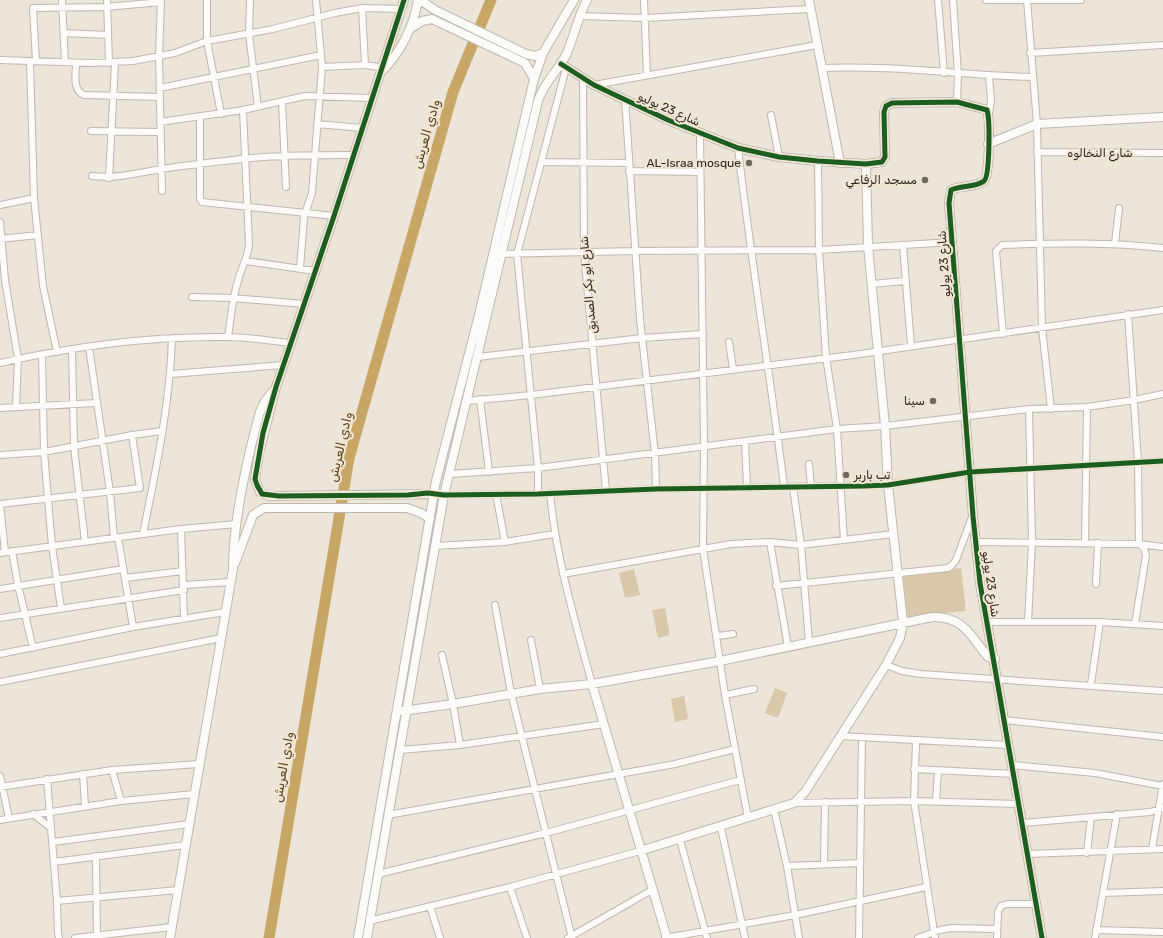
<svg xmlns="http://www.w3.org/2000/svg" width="1163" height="938" font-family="Rubik,Cairo,sans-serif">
  <rect width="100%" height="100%" fill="#ebe5da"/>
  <path fill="#dac8aa" d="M961,568L966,611L907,617L903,574Z
    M634,569L640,595L625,598L619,573Z
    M665,608L670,635L658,638L652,610Z
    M775,688L787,693L778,718L765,713Z
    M684,696L688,719L675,722L671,699Z"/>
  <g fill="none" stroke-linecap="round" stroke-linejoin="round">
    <path stroke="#c8a766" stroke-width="11" d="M269,938L349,458L453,92L491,0"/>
    <defs>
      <path id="minor" d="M62,0L65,62
        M107,0L109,63
        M161,0L159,56L162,191
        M207,0V41L221,114
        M250,0L249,34L258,107
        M644,0L647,75
        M938,0L944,73
        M953,0L958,74L957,102
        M986,0H1081
        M1027,0L1037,124L1042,328L1051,409
        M362,8L365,65
        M579,16L645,18L810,9
        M64,33L108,35
        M1030,53L1163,45
        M0,60L91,63L133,61L175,53L207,41L273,29L335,13L362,8L402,9
        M30,61L34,198L43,286L57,352
        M36,61L33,8L106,7L161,2
        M76,63C76,74 72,90 84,95L160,97
        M322,67L365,65L385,68
        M821,68C892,65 962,75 1032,77
        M583,79L584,252L606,491
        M594,85L817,45
        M160,88L321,55
        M625,99L640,319L655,454L656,489
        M282,102L286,187
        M989,114L991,100L989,76
        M771,115L779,157
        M200,117V199L202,202L334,216
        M160,122L243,110L305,96L372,98
        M317,124L362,128
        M91,131L161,132
        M700,133L704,446L703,549L725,695L748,818
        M738,148C751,261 770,373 784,486
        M1037,152L1163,153
        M818,161L819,250L826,357L837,429L844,540
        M542,162L628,163
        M629,171L699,172
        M92,176C116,179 138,173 161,169C182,166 204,163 225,161C268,155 310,155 353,155
        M109,178L115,63
        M0,205L34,198
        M0,222L5,280L18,359L16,407
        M0,239L38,235
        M1115,243L1119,208
        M903,245L911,346
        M502,254L635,251L819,250L953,242
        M246,261L315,271
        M300,268L304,217L312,193L322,67L316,0
        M872,284L905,281
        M192,297L233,298L304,304
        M1128,314L1138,462L1139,544L1144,548L1146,555L1135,624
        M1003,334L996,251L1002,245C1056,243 1109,242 1163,248
        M228,337C231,318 232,299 238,281C241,268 248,258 249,244L243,110
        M729,342L733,369
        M89,347L110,492L114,538
        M72,349L74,447L85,542
        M42,355L44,452L52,546L61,608
        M478,357L642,338L703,334
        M0,363C74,346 151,336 227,337C248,337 270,341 291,343
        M171,374L283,365
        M480,399L489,472
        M467,401L531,395L853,355L1163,310
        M0,408L96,403
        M132,435L162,431
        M745,442L747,487
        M0,455L44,452L132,435L140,488L0,504
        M809,464L811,486
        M449,474L538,468L837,429L885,426L1029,409L1087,407L1134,400L1163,394
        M793,487L801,545L809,642
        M550,493C556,558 575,621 592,684
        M496,494L505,542
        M538,494V468L517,254L566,68
        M444,495L538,494L656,489L888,485L970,472L1163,461
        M0,504L5,552
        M181,529L184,618
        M143,534C156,469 170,404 172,338
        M118,537L133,627
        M770,542L788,647
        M976,542L1139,544L1163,547
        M1085,543L1087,407
        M435,546L505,542L554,534
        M12,551L18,585L33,648
        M0,553L181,529L237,524
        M563,574L731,544L770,542L801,545L893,534
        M125,578L183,571
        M1096,584L1098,543
        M184,585L231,582
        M776,586L948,568L952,565L956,560L972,517
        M0,589L123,569
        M495,605L511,693L572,938
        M0,618L184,590
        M986,622H1100L1163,626
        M1028,622L1032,542L1029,409
        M717,636L733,634
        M531,640L540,689
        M0,654L133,627L225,612
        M442,655L453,704L460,745
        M886,665L902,671L921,674L1163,691
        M0,682L221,638
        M1091,684L1100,622
        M725,695L754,689
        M1004,720L1163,737
        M840,736L1008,745
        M916,740L914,801L935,938
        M400,750L460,745L604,724
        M1012,765L1095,773L1163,786
        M914,769L1014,774
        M112,770L121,801
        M83,774L85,806
        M0,776L9,818
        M47,779L51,828
        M0,787L112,770L199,764
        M936,802L938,772
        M794,803L914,801L1019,804
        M774,809L787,866L799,938
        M33,814L51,828L57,901L58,933L59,938
        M388,815L675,764L735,749
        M0,820L121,801L194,794
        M1023,823L1150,812L1163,808
        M721,828L745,938
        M680,840L707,938
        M53,842L189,824
        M1152,849L1163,784
        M1087,853L1091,817
        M1028,854L1163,849
        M96,856L97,938
        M54,862L185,845
        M824,864L825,802
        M787,866L859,863
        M378,874L546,833L740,780
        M510,887L527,938
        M1103,893L1163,891
        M57,901L178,890
        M430,906L440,938
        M369,921L510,887L640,851
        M1096,930L1163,932
        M75,938L172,927
        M568,938L652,890
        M665,938L795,915L926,887
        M859,938L862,738
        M918,938L940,930L952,928L997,929
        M997,938L998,912L1001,906L1007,904H1037
        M1095,938L1117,814"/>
      <path id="tertiary" d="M404,0L334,216L276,387L259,453L255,479L260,492L269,496L439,494
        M420,0L435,10L526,54L535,56L543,53
        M809,0L840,163
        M410,29L422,21L432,19L525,63L534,79
        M561,64L594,85L668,120L738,148L779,157L818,161L866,164L882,162L885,157L884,112L886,106L892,103L957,102L987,110C990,119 990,176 984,181C975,188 960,185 951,190L949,203L973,516L980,583L1042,938
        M381,72C400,54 414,26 418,0
        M988,144L1037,124L1163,117
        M235,563L253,515L264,508H407L421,513L430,519
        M592,684L667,938
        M402,711L453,704L540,689L592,684L720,661L932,617C963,616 970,635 988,657L995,659
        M640,851L794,803L805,792L886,665L900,638L903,622L888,485L885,426L868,246L866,164
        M170,938L233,569C233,522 247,458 260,412L265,401L273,391
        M358,938L436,481L479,315L534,79L543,53L574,0
        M367,938L444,495L538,101C544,82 559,70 567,53C574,36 578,17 587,0"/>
    </defs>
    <use href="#minor" stroke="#beb9b0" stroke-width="8"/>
    <use href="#tertiary" stroke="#beb9b0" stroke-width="10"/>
    <use href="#minor" stroke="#fcfbf9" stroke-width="6"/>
    <use href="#tertiary" stroke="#fcfbf9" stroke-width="8"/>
    <defs>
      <path id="cycleway" d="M404,0L334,216L276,387L263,433L255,479L257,485L262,494L279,496L408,495L428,493L444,495L538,494L656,489L864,486L888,485L970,472L1163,461
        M561,64L594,85L668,120L738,148L779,157L818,161L866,164L882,162L885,157L884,112L886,106L892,103L957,102L987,110C990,119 990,176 984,181C975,188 960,185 951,190L949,203L973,516L980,583L1042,938"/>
    </defs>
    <use href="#cycleway" stroke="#f2e6d3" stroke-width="8"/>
    <use href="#cycleway" stroke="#1b5e20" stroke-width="5"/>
  </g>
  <g fill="#6e6a60" stroke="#f2e6d3" stroke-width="1.5">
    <circle cx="749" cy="163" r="4"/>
    <circle cx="925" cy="180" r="4"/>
    <circle cx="933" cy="401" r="4"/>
    <circle cx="846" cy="475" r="4"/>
  </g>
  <g text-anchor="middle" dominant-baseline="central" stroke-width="4" stroke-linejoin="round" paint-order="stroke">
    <g font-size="12" fill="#2b271f" stroke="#f2e6d3">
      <text transform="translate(669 109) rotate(24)">شارع 23 يوليو</text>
      <text x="1100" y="153">شارع النخالوه</text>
      <text transform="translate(944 264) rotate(-94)">شارع 23 يوليو</text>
      <text transform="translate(588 285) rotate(-95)">شارع ابو بكر الصديق</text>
      <text transform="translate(991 584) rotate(82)">شارع 23 يوليو</text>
    </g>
    <g font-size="12" fill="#2b271f" stroke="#f2e6d3" text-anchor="end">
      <text x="741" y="163">AL-Israa mosque</text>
      <text x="917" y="180">مسجد الرفاعي</text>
      <text x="925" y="401">سينا</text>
      <text x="854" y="475" text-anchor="start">تب باربر</text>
    </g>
    <g font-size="13" font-style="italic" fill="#584420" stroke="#f2e6d3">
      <text transform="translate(426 134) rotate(-74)">وادي العريش</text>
      <text transform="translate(340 447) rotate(-77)">وادي العريش</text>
      <text transform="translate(283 767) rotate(-80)">وادي العريش</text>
    </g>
  </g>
</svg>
